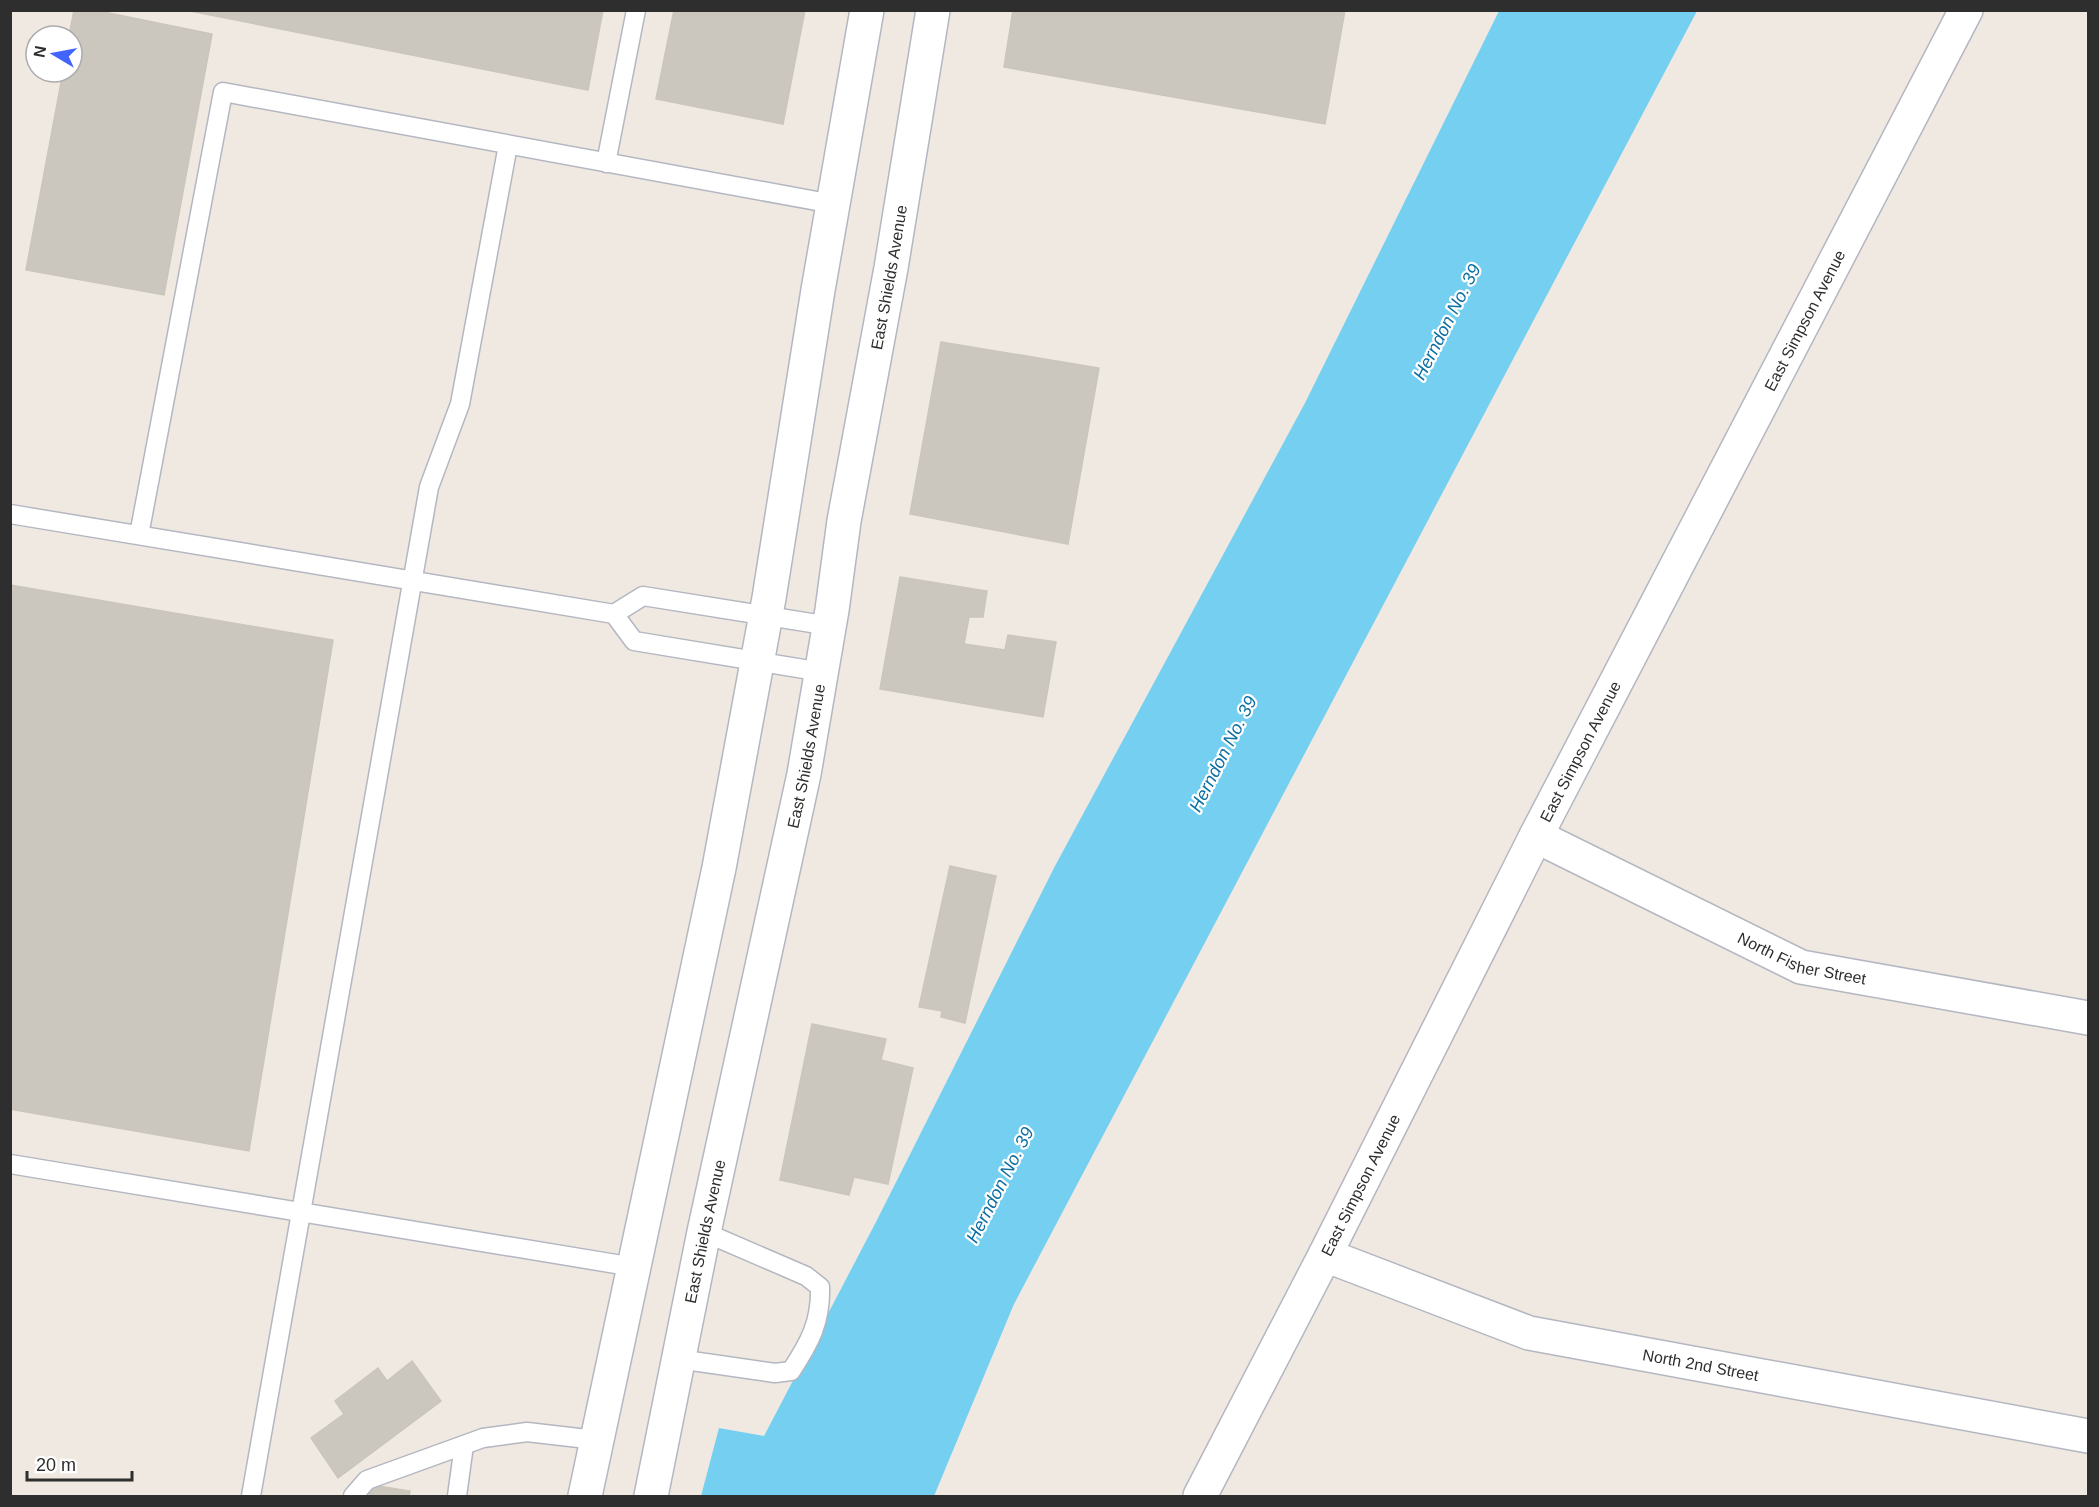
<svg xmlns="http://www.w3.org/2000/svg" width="2099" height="1507" font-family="Arial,sans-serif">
  <rect width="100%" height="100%" fill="#efe9e1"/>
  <path fill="#75cff0" d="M1499,11H1697L1014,1304L934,1496H701L719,1428L764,1436L877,1220L1055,866L1305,403Z"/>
  <path fill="#cbc7bf" stroke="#cbc5ba" stroke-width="1.5" d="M74,10H94L212,34L164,295L26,270L63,72H72V36H69Z
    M185,10H603L588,90Z
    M674,10H805L783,124L656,99Z
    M1013,10H1345L1325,124L1004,67Z
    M941,342L1099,368L1068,544L910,514Z
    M900,577L987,591L983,617H969L964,644L1005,650L1008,635L1056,642L1043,717L880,689Z
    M10,585L333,640L249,1151L10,1109Z
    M950,866L996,876L965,1023L941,1017L942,1011L919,1007Z
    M812,1024L886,1039L881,1060L913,1068L888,1184L854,1177L849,1195L780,1180Z
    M412,1361L441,1401L338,1478L311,1438L344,1414L335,1401L378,1368L387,1381Z
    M372,1485L410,1491L409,1496H369Z"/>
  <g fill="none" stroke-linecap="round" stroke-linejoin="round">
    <defs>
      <path id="lane" d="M606,163L636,10
        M10,514L614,614
        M139,535L223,92L833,204
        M822,672L634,641L614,614L643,596L830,626
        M10,1164L634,1267
        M678,1359L775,1373L791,1371C810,1342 821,1322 820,1287L806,1276L704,1232
        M251,1496L429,487L460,404L508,145
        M353,1496L367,1480L483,1438L527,1432L596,1440
        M457,1496L464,1445"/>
      <g id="street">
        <path id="s1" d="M1536,836L1801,967L2088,1018"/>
        <path id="s2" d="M1325,1255L1529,1333L2088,1436"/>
        <path id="s3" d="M1200,1496L1325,1255L1536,836L1966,10"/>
      </g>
      <g id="secondary">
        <path d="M585,1496L719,868L769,598L818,290L867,10"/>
        <path id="s4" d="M651,1496L704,1232L804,774L832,610L844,521L891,268L933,10"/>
      </g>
    </defs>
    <use href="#lane" stroke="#b4b7c1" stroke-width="21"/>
    <use href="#street" stroke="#b4b7c1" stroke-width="36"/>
    <use href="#secondary" stroke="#b4b7c1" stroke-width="36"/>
    <use href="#lane" stroke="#fff" stroke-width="18"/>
    <use href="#street" stroke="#fff" stroke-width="33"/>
    <use href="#secondary" stroke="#fff" stroke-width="33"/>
  </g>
  <g text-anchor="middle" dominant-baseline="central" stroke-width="4.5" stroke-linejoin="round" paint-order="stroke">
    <g font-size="16" fill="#2e2e2e" stroke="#fff">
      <text stroke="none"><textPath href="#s4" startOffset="1242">East Shields Avenue</textPath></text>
      <text stroke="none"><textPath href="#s3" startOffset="1322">East Simpson Avenue</textPath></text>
      <text stroke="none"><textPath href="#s3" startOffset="836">East Simpson Avenue</textPath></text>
      <text stroke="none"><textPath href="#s4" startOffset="756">East Shields Avenue</textPath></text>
      <text stroke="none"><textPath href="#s1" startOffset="294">North Fisher Street</textPath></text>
      <text stroke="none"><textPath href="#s3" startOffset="350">East Simpson Avenue</textPath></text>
      <text stroke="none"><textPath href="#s4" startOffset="270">East Shields Avenue</textPath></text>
      <text stroke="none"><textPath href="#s2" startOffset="393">North 2nd Street</textPath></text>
    </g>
    <g font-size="18" font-style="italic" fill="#0d6fa3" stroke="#fff">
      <text transform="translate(1447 322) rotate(-63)">Herndon No. 39</text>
      <text transform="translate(1223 754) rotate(-63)">Herndon No. 39</text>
      <text transform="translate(1000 1185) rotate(-63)">Herndon No. 39</text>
    </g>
  </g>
  <rect width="2099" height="1507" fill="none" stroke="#2e2e2e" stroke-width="24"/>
  <g transform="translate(54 54) rotate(280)"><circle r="28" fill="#ffffff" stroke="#ababab" stroke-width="1.5"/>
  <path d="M0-4.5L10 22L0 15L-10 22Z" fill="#4264fb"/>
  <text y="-9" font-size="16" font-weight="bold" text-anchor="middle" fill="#2e2e2e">N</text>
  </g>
  <path d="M27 1471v9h105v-9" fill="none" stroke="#2e2e2e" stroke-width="3"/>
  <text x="36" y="1471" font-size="18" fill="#2e2e2e" stroke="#ffffff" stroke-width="4.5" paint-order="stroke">20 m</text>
</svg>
